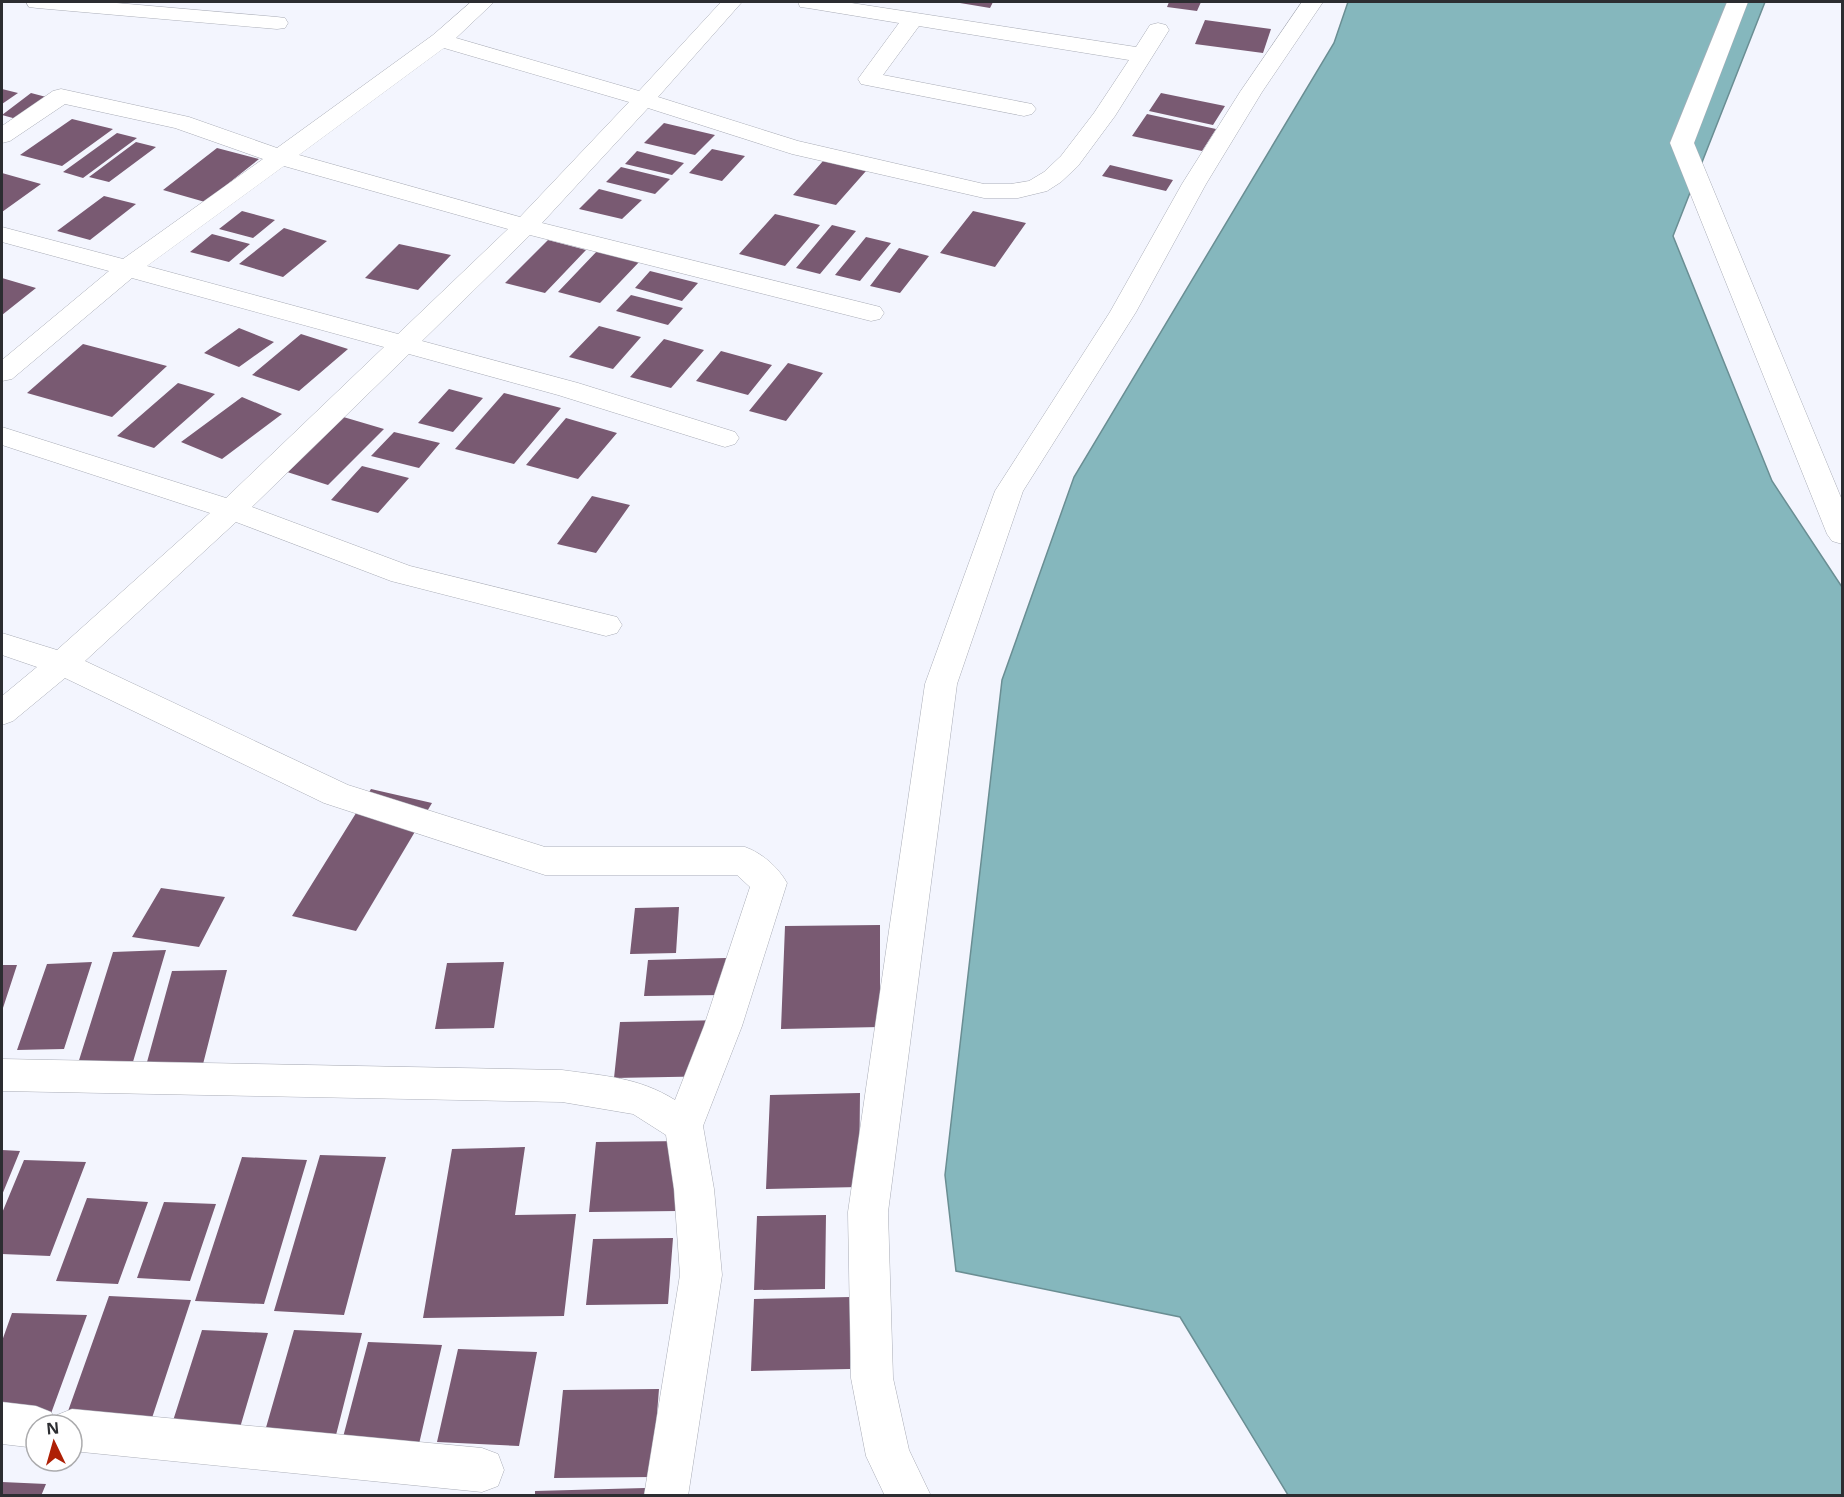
<svg xmlns="http://www.w3.org/2000/svg" width="1844" height="1497" font-family="'Noto Sans',sans-serif">
  <rect width="100%" height="100%" fill="#f3f5fe"/>
  <path fill="#85b7bd" stroke="#6a8e93" stroke-width="1.5" d="M1348,2H1765L1673,236L1772,481L1842,587V1495H1288L1180,1317L956,1271L945,1175L1002,680L1074,477L1334,43Z"/>
  <path fill="#795a72" d="M954,2H993L990,8Z
    M1169,2H1201L1197,11L1167,7Z
    M1205,20L1271,29L1263,53L1195,44Z
    M2,89L18,93L2,104Z
    M31,93L50,98L20,120L2,115Z
    M1161,93L1225,106L1213,125L1149,111Z
    M1147,114L1216,129L1202,151L1132,136Z
    M72,119L113,129L62,166L20,155Z
    M664,123L715,135L695,155L644,143Z
    M117,133L137,138L83,178L63,172Z
    M136,142L156,147L109,182L89,177Z
    M217,148L259,159L205,202L163,190Z
    M712,149L745,156L722,181L689,173Z
    M637,151L684,163L672,175L625,164Z
    M823,161L866,171L836,205L793,195Z
    M1110,165L1173,180L1166,191L1102,176Z
    M621,167L670,179L655,194L606,182Z
    M2,173L41,184L2,212Z
    M599,189L642,200L622,219L579,209Z
    M104,196L136,204L90,240L57,231Z
    M242,211L275,220L253,238L219,229Z
    M973,211L1026,223L995,267L940,253Z
    M775,214L820,225L785,266L739,254Z
    M832,225L856,231L820,274L796,268Z
    M284,228L327,241L283,277L239,264Z
    M212,234L250,244L229,262L190,252Z
    M866,237L891,243L860,281L835,275Z
    M548,240L586,250L545,293L505,283Z
    M399,244L451,255L418,290L365,278Z
    M899,248L929,256L900,293L870,286Z
    M599,249L641,260L600,303L558,292Z
    M650,271L698,283L682,301L635,288Z
    M2,278L36,288L2,315Z
    M631,295L683,308L668,325L616,311Z
    M599,326L641,337L613,369L569,357Z
    M239,328L274,342L239,367L204,353Z
    M301,334L348,349L299,391L252,375Z
    M664,339L704,350L671,388L630,377Z
    M83,344L167,366L112,417L27,393Z
    M721,351L772,365L748,395L696,381Z
    M788,363L823,373L786,421L749,411Z
    M178,383L215,394L154,448L117,436Z
    M449,389L483,398L453,432L418,423Z
    M504,393L561,408L514,464L455,449Z
    M242,397L282,414L222,459L181,442Z
    M340,416L384,429L328,485L284,471Z
    M566,418L617,433L578,479L526,465Z
    M394,432L440,443L419,468L371,456Z
    M362,466L409,478L378,513L331,500Z
    M592,496L630,505L596,553L557,544Z
    M371,789L432,803L356,931L292,916Z
    M161,888L225,897L199,947L132,937Z
    M679,907L676,953L630,954L635,908Z
    M880,925V1027L781,1029L785,926Z
    M166,950L130,1072L75,1073L113,952Z
    M726,958L723,995L644,996L648,960Z
    M92,962L64,1049L17,1050L47,964Z
    M504,962L494,1028L435,1029L447,963Z
    M2,965H17L2,1011Z
    M227,970L201,1072L144,1073L172,971Z
    M726,1020L723,1076L614,1078L620,1022Z
    M860,1093L859,1187L766,1189L770,1095Z
    M684,1141L678,1211L589,1212L596,1142Z
    M525,1147L515,1215L576,1214L564,1316L423,1318L452,1149Z
    M2,1150L20,1151L2,1195Z
    M320,1155L386,1157L344,1315L274,1311Z
    M242,1157L307,1160L264,1304L195,1301Z
    M24,1160L86,1162L50,1256L2,1254V1213Z
    M87,1198L148,1202L118,1284L56,1281Z
    M164,1202L216,1204L190,1281L137,1278Z
    M826,1215L825,1289L754,1290L757,1216Z
    M673,1238L668,1304L586,1305L593,1239Z
    M109,1296L191,1300L152,1418L67,1414Z
    M851,1297L850,1369L751,1371L754,1299Z
    M12,1313L87,1315L49,1419L2,1417V1341Z
    M202,1330L268,1333L239,1431L171,1427Z
    M294,1330L362,1333L336,1435L265,1431Z
    M368,1342L442,1345L419,1444L342,1441Z
    M458,1349L537,1352L519,1446L437,1442Z
    M659,1389L652,1477L554,1478L563,1390Z
    M2,1482L46,1484L41,1496H2Z
    M645,1488V1496H535V1491Z"/>
  <g fill="none" stroke-linecap="round" stroke-linejoin="round">
    <defs>
      <path id="minor" d="M26,2H105L277,17L285,18L288,23L285,28L277,29L37,8L29,7Z
        M471,2H494L456,38L639,91L721,2H742L658,97L798,141L984,184H1011L1029,181L1044,172L1061,156L1094,113L1129,60L919,26L883,75L1032,104L1036,109L1032,114L1024,116L861,84L858,79L899,23L808,8L800,7L798,2H845L1136,47L1150,25L1158,23L1166,25L1169,30L1115,116L1078,166L1061,182L1047,191L1018,198H984L792,154L648,108L542,223L880,307L884,313L880,319L871,321L530,235L422,341L578,383L735,432L739,438L735,444L725,447L715,444L558,395L409,354L252,507L410,566L617,617L622,625L617,633L606,636L391,581L236,522L85,661L348,785L545,847H745C762,853 778,867 787,883L742,1026L703,1126L714,1189L722,1275L688,1496H644L680,1275L674,1189L666,1135L633,1114L562,1102L2,1091V1059L562,1070C604,1076 638,1077 675,1100L704,1026L750,887L737,875H545L324,803L65,678L13,721L2,725V696L37,667L2,655V633L57,650L210,513L2,445V427L226,498L384,347L132,278L12,379L2,381V360L109,271L2,242V227L123,259L263,159L175,128L65,104L10,141L2,143V126L53,91L61,89L189,117L277,148L433,35ZM444,48L629,102L520,217L299,155ZM284,166L508,229L398,334L147,266Z
        M1302,2H1323L1262,92L1206,184L1136,312L1023,491L957,684L888,1212L893,1378L909,1450L931,1496H885L866,1456L851,1378L848,1212L925,684L995,491L1110,312L1182,184L1240,92Z
        M1727,2H1748L1694,143L1842,500V544L1832,541L1827,534L1670,143Z
        M2,1402L36,1406L51,1412L55,1419L57,1415L72,1409L482,1448L498,1454L504,1470L498,1486L482,1492L72,1451V1425H36V1448L2,1444Z"/>
    </defs>
    <use href="#minor" stroke="#a9acb6" stroke-width="1"/>
    <use href="#minor" fill="#fff" fill-rule="evenodd"/>
  </g>
  <rect width="1844" height="1497" fill="none" stroke="#2c2d31" stroke-width="6"/>
  <g transform="translate(54 1443) rotate(355)"><circle r="28" fill="#ffffff" stroke="#ababad" stroke-width="1.5"/>
  <path d="M0-4.5L10 22L0 15L-10 22Z" fill="#ae2005"/>
  <text y="-9" font-size="16" font-weight="bold" text-anchor="middle" fill="#2c2d31">N</text>
  </g>
</svg>
